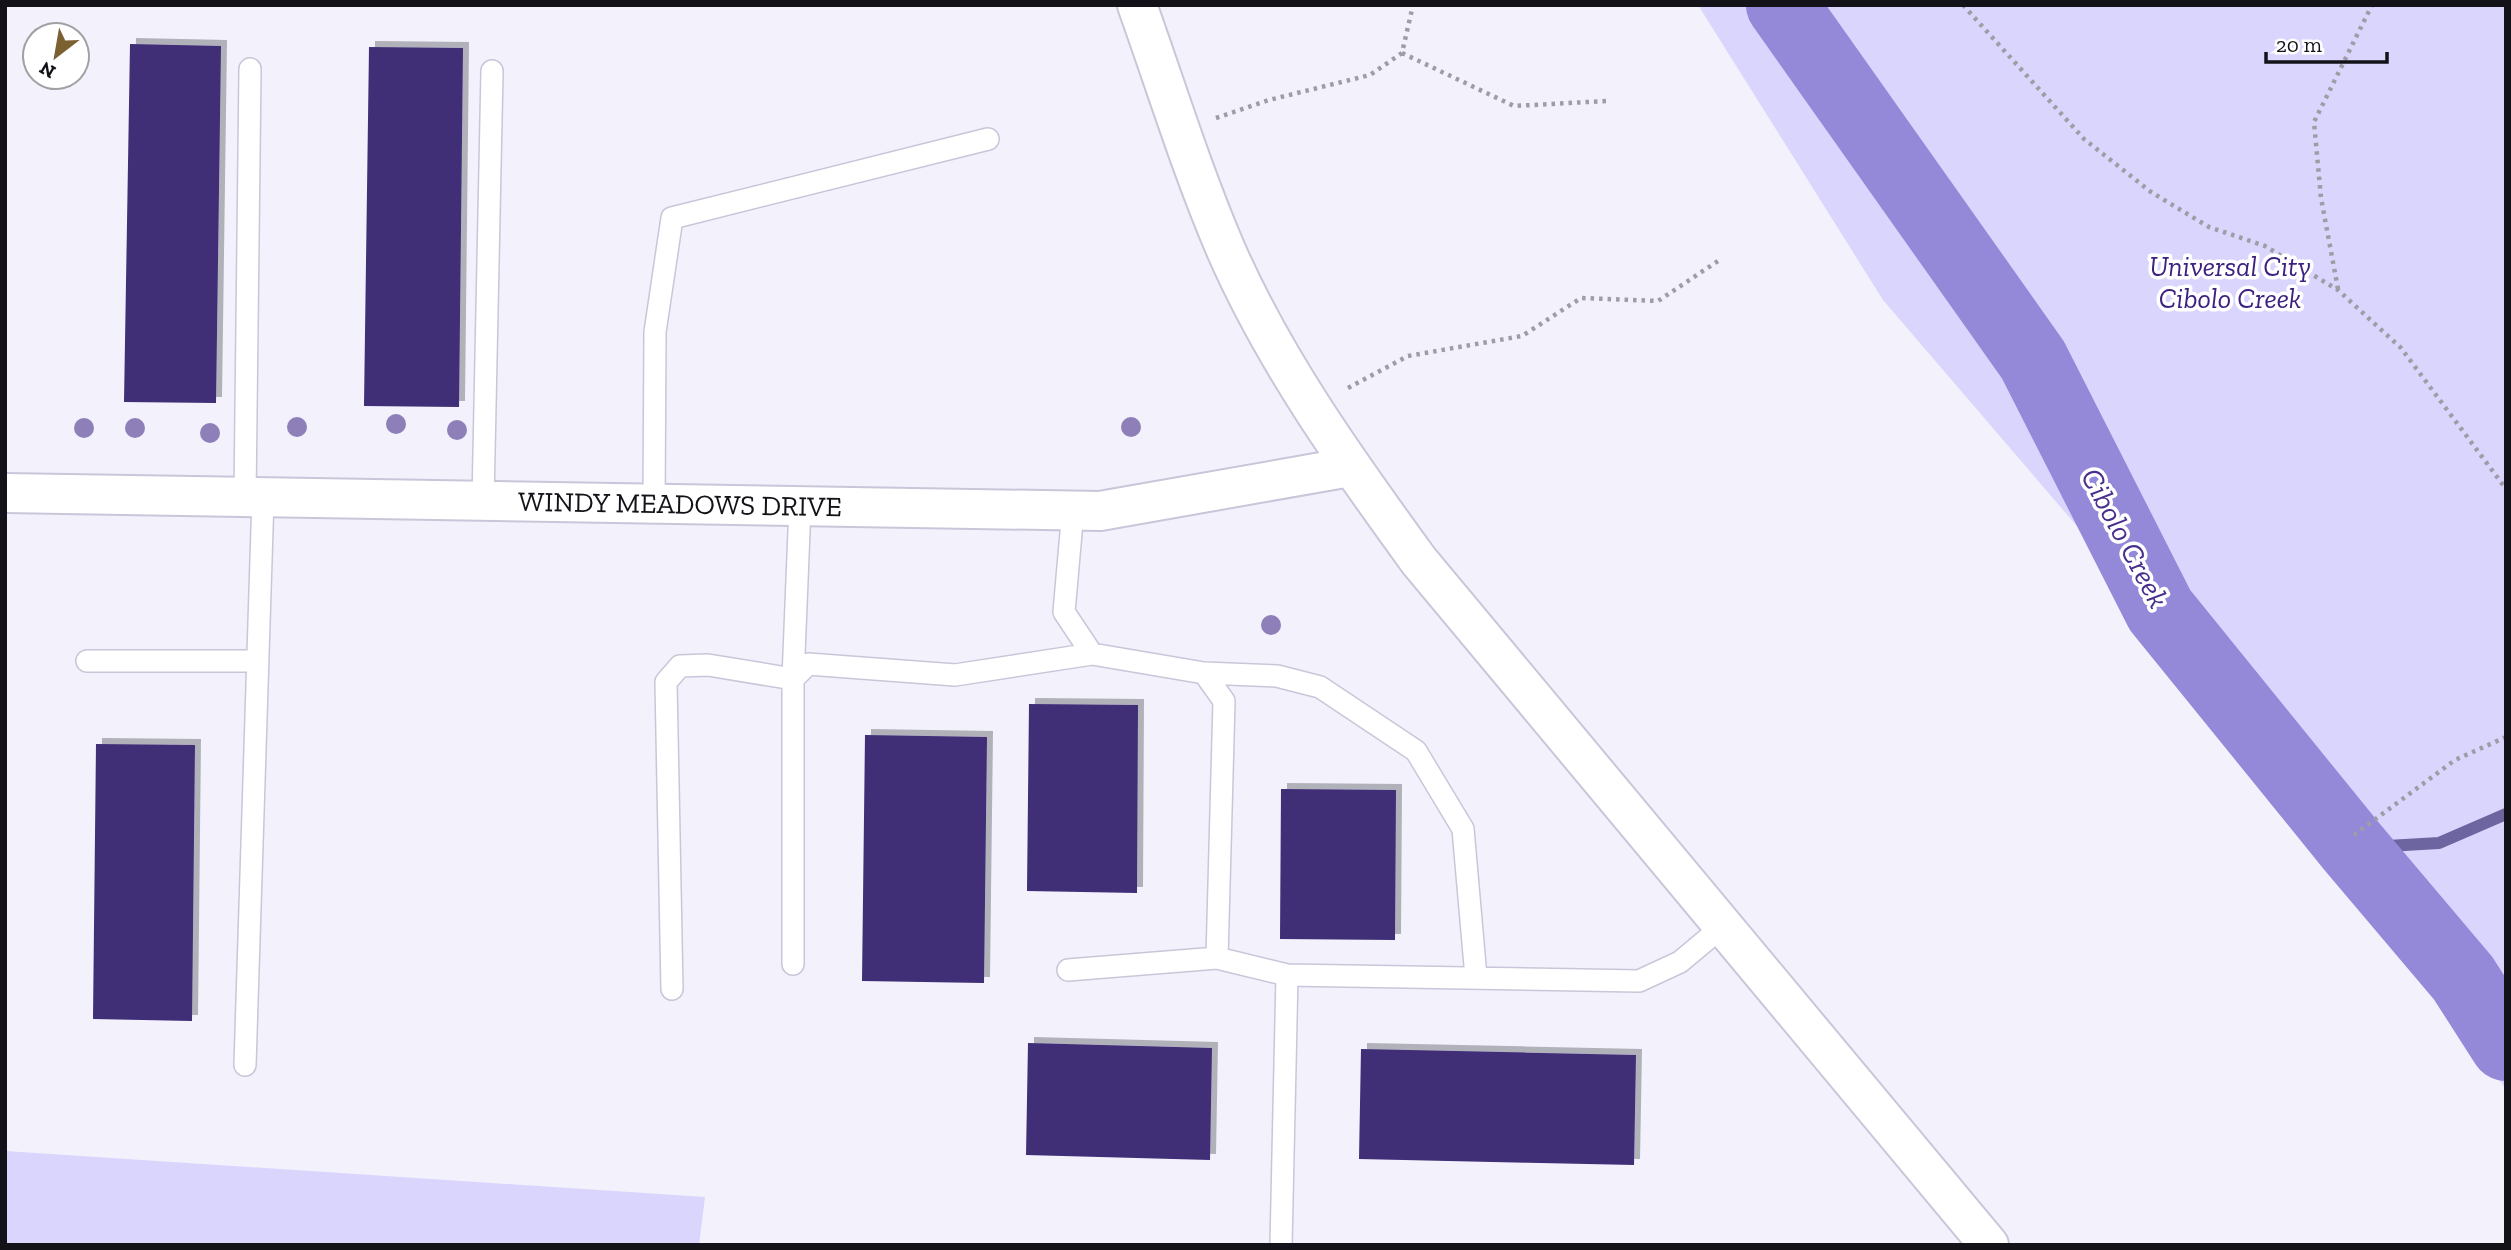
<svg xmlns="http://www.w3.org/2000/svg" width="2511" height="1250" font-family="'Zilla Slab',serif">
  <defs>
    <filter id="shadow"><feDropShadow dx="6" dy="-6" stdDeviation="0" flood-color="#0004"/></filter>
  </defs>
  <rect width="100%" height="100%" fill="#f2f1fc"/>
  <path fill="#d9d5fd" d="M1698,5H2506V1090L2353,848L1883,300Z
    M5,1151L705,1197L699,1245H5Z"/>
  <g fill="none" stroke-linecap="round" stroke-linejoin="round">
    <path stroke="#6d659f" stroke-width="12" d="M2353,848L2439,843L2506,814"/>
    <path stroke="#9488d9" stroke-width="72" d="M1782,5L2033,360L2160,610L2353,848L2463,978L2506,1045"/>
  </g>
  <path fill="#3f2e77" filter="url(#shadow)" d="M130,44L221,46L216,403L124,402Z
    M369,47L463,48L459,407L364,406Z
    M1029,704L1138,705L1137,893L1027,891Z
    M865,735L987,737L984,983L862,981Z
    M96,744L195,745L192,1021L93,1019Z
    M1281,789L1396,790L1395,940L1280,939Z
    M1028,1043L1212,1048L1210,1160L1026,1155Z
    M1361,1049L1636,1055L1634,1165L1359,1159Z"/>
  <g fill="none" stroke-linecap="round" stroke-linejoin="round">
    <defs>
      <path id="service" d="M245,497L250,69
        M483,501L492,71
        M654,504L655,332L672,218L988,139
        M1073,510L1064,612L1092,654L1204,673L1277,676L1320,687L1416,751L1463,829L1476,977
        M87,661H258
        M1204,673L1224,701L1217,958
        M793,964V679L808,664L955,675L1092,654
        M1068,970L1217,958L1287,975L1639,981L1680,962L1723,926
        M672,989L666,682L680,666L708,665L793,679L800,506
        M245,1065L263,497
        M1281,1245L1287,975"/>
      <path id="minor" d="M5,493L1100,511L1350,467"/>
      <path id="secondary" d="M1137,5C1166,86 1192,171 1226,250C1275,362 1347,462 1419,561L1989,1245"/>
    </defs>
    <use href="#service" stroke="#c8c7d9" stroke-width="24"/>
    <use href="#minor" stroke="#c8c7d9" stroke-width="42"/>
    <use href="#secondary" stroke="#c8c7d9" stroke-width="42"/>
    <path stroke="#9e9da6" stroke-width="4.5" stroke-dasharray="3.5 5" stroke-linecap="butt" d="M1963,5L2084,139L2151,192L2209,227L2265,246L2338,290L2401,348L2506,489
      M1402,53L1514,106L1606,101
      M1216,118L1269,100L1370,75L1402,53L1413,5
      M2338,289L2321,198L2314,122L2372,5
      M1348,388L1408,356L1522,336L1581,298L1658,301L1718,261
      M2354,835L2455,760L2506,737"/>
    <use href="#service" stroke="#fff" stroke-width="21"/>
    <use href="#minor" stroke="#fff" stroke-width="38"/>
    <use href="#secondary" stroke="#fff" stroke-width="38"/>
  </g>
  <g fill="#8e7fb8">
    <circle cx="396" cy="424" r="10"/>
    <circle cx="297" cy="427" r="10"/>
    <circle cx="1131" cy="427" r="10"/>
    <circle cx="84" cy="428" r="10"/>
    <circle cx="135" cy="428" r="10"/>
    <circle cx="457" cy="430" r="10"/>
    <circle cx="210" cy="433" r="10"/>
    <circle cx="1271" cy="625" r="10"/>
  </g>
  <g text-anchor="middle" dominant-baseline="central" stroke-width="7" stroke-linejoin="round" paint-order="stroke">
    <g font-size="28" font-style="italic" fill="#3d2180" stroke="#fff">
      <text x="2230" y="266">Universal City<tspan x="2230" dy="32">Cibolo Creek</tspan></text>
    </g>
    <g font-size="28" fill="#131218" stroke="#fff">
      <text transform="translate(680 504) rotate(1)">WINDY MEADOWS DRIVE</text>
    </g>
    <g font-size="30" font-style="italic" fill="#482f8e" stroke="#fff">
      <text transform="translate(2125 538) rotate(62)">Cibolo Creek</text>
    </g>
  </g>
  <rect width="2511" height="1250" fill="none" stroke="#131218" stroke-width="14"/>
  <g transform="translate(56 56) rotate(211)"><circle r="33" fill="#ffffff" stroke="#a1a0a3" stroke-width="2"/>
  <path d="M0-5L12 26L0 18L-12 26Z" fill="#7b6032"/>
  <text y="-10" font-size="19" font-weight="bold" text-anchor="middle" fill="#131218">N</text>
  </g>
  <path d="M2266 52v10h121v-10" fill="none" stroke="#131218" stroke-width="3.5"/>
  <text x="2276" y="52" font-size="21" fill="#131218" stroke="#ffffff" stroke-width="5" paint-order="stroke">20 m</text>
</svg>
